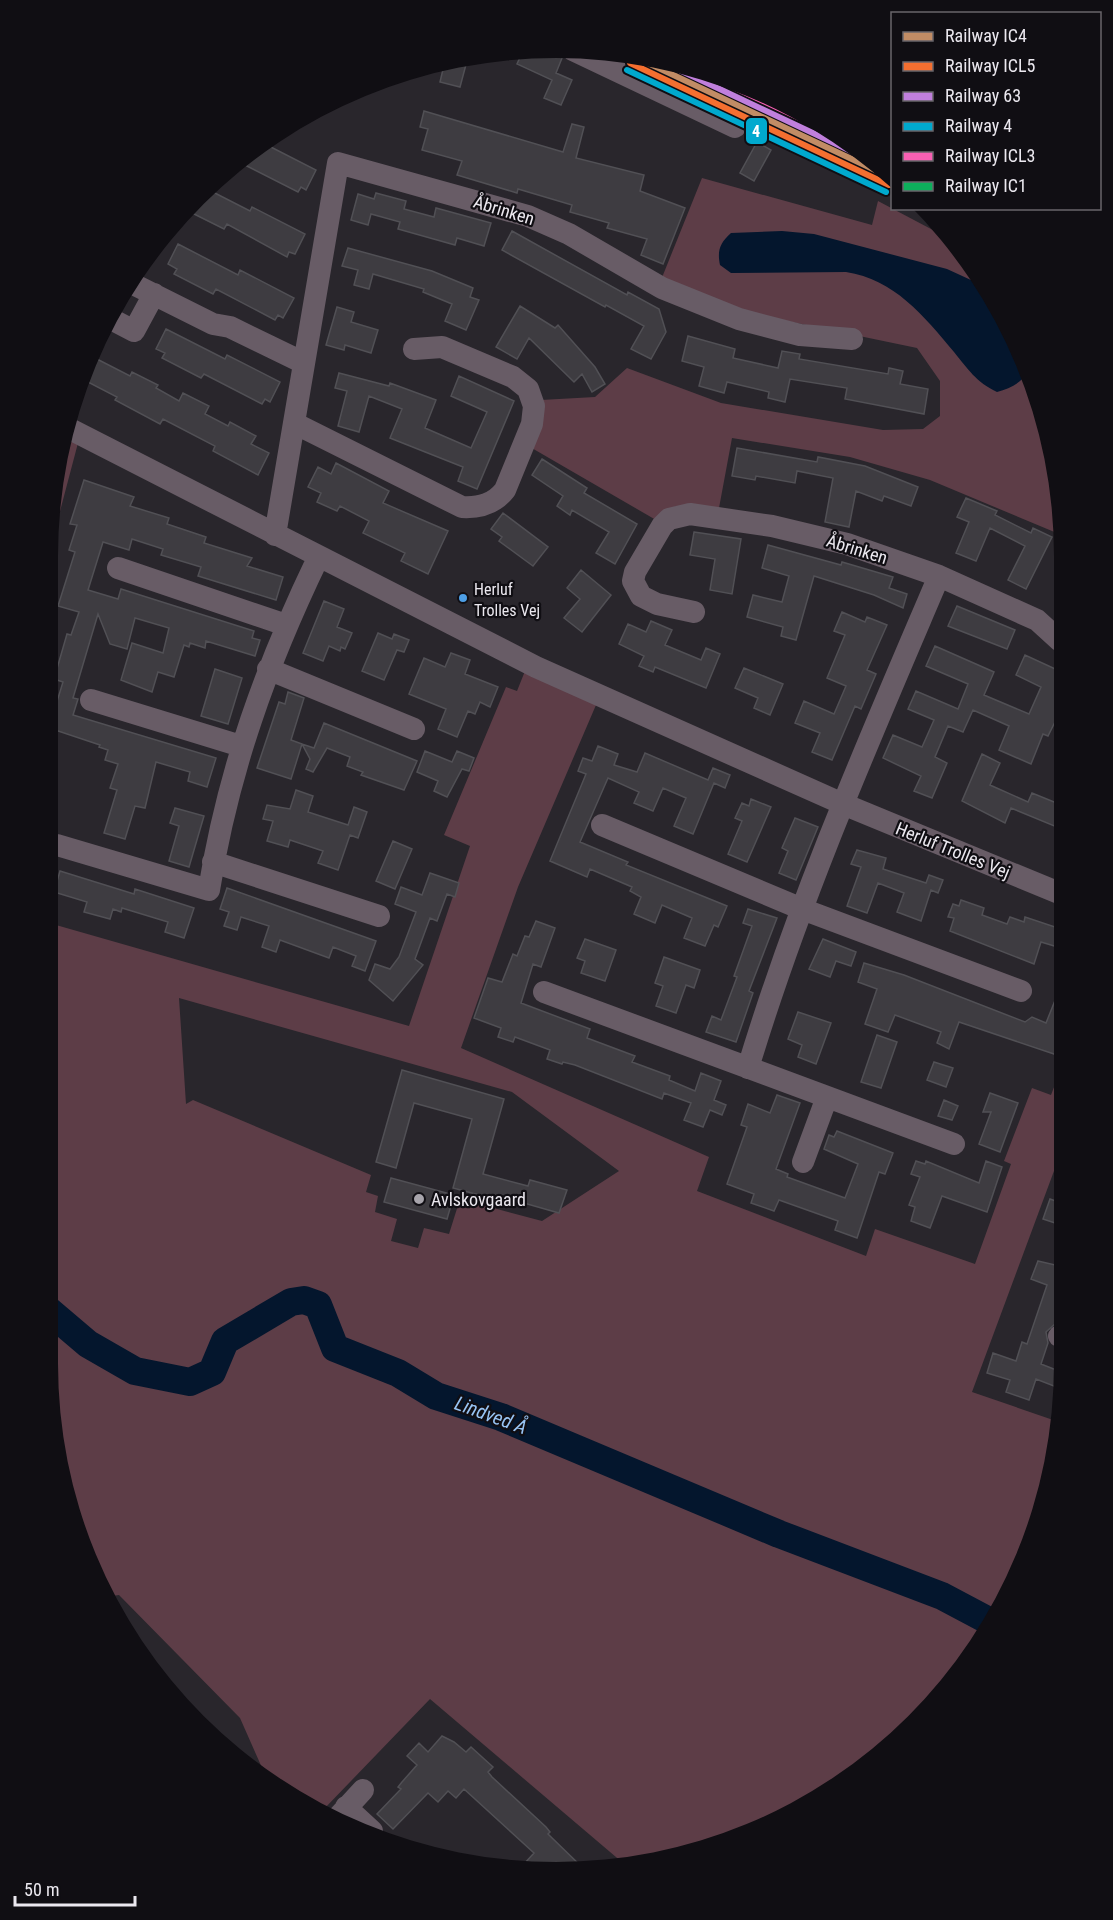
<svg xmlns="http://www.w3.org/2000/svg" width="1113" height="1920" font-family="'Roboto Condensed',sans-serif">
  <rect width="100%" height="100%" fill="#29262c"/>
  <path fill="#5d3d47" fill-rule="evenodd" d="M702,178L872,225L878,201L948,238L997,302L1038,393L1064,523V536L930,480L850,457L732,438L719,508L676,506L656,520L530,447L541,400L595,397L627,368L721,403L883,430L923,429L940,416V381L917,348L744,312L661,280Z
    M66,438L78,443L49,553V523Z
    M525,671L596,705L518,887L461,1048L709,1157L697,1191L866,1256L875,1229L975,1264L1011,1164L1004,1161L1032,1088L1051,1095L1064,1061V1144L972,1392L1059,1422L1038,1527L979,1646L866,1767L751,1833L623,1863L430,1699L324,1809L274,1786L267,1779L240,1718L119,1595L112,1596L75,1527L48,1363L49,923L409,1026L470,846L444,835L506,687L517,691ZM179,998L512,1092L619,1171L542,1221L460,1199L449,1234L424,1228L418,1248L391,1241L397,1219L375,1212L378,1196L366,1192L371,1175L193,1100L186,1104Z"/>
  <path fill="#04162d" d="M782,231L814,234L947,269L984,286L997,302L1028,371C1021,384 1010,388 997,392C976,382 968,369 954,352C924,316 894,279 846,272L731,273L720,265C717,250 720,243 731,233Z"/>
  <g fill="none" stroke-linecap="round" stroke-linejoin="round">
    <path stroke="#04162d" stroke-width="28" d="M48,1310L88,1344L135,1371L190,1382L212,1372L225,1341L291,1302L304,1300L318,1305L335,1348L398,1373L436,1396L501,1417L779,1534L942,1596L991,1622"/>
  </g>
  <path fill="#3e3c41" stroke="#515055" stroke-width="1.5" d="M544,49L560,53L562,58L556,73L572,80L561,105L544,98L552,80L517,64L523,51Z
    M468,57L460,87L440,82L445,61Z
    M424,111L563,152L572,124L584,127L576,158L644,175L640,191L685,208L663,264L641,255L647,239L607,228L609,223L570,212L572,205L518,189L517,193L457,175L462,161L422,150L428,129L420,127Z
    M757,142L771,150L754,181L740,173Z
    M263,143L316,170L306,190L301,187L298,192L239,162Z
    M207,189L250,211L252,207L305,234L295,254L289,252L287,257L227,224L224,229L186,210Z
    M376,193L406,201L404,209L434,217L436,208L491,223L484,246L457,238L455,245L398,229L400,222L371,214L368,225L351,220L358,194L374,199Z
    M512,231L627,295L628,292L659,309L666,332L651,359L631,349L644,326L606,305L605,307L502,250Z
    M178,244L238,275L240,270L294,298L283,318L278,315L275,320L216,289L213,294L174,274L177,269L168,264Z
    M348,248L432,271L473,288L470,297L479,300L466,330L445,321L452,304L423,292L424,289L373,274L369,289L354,285L358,270L342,266Z
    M520,306L555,328L558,325L595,367L605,384L592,392L582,374L574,382L529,338L517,359L496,347Z
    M337,307L354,312L351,322L378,330L371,353L345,345L344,350L326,345Z
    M166,329L225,359L227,355L280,382L270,402L265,399L262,404L204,374L201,378L162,358L165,353L156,349Z
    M688,336L735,349L733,358L778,368L782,351L800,354L799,359L888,374L889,368L903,371L900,384L928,389L924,414L845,399L847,388L790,379L785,402L768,398L769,392L727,382L724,393L699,386L704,367L682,361Z
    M93,357L130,376L132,372L158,385L156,388L179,401L183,393L209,406L205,414L228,426L230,422L256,436L251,444L269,453L258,475L213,451L215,446L163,419L160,424L115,400L117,397L82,379Z
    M339,373L389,386L390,383L436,400L425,428L471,448L487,412L451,396L459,376L514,401L477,489L458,481L463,467L390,438L402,409L369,396L359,432L338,426L347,391L335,388Z
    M737,448L817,462L818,457L865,466L918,487L911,506L884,496L882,501L856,491L849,527L825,522L833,478L797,471L795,483L756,476L755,480L732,476Z
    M542,459L587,488L584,493L637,524L615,564L596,553L609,532L572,510L570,515L557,506L563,496L532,475Z
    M336,463L389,491L383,503L448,531L428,574L401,561L405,553L363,533L369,521L340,506L337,511L317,502L321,493L308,487L318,467L331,474Z
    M84,480L134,497L130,506L169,518L167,524L206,537L204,543L252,558L247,566L283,577L276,600L198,576L201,567L161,555L163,549L132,539L129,550L103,542L88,590L118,599L121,589L254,631L252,638L260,640L255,656L206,641L205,648L190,643L189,647L184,645L174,677L158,672L152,692L121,680L132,643L163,653L169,628L135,618L127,649L110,644L98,614L73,698L78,699L73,715L216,758L207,787L188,781L190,772L156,762L145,808L135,806L125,839L104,833L117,790L110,788L118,764L105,760L108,750L99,747L100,745L49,728V706L55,708L63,682L54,679L67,634L71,635L79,612L58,606L75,552L69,550L77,525L70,524Z
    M966,498L997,511L995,515L1031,533L1033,528L1052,537L1026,589L1008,580L1025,546L990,528L976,561L956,553L969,522L957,517Z
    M503,513L548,547L533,566L499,541L502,537L491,529Z
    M694,532L741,539L732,594L710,590L715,559L690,555Z
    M768,545L841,565L842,562L893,577L889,588L907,594L903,608L874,595L814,576L796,640L781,636L783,627L747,617L753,595L782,602L789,576L762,568Z
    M581,570L611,595L582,632L564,618L580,599L567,588Z
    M324,601L344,609L337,627L352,633L345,649L341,647L340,651L329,646L323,661L303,653Z
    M957,606L1015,630L1007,649L948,626Z
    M842,612L865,622L867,617L887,625L867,670L876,674L861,709L855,706L832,760L812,752L820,733L795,723L804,701L834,714L846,686L827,678L845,635L834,631Z
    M651,621L672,630L665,645L701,660L706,648L720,654L706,688L655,667L653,672L639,666L644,656L619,644L628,624L646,632Z
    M378,633L392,639L394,634L409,640L404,652L397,650L384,680L362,671Z
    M935,646L994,672L984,695L1029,714L1041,687L1016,675L1025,655L1064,673V726L1055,722L1048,736L1043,734L1031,764L999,750L1009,726L973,710L963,732L948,726L935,757L947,763L932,798L914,791L921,776L883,758L893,735L922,747L934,720L908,709L916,691L958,709L968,684L926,666Z
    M451,653L470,660L465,674L498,687L490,707L480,702L475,714L468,711L457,737L438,729L446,709L409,694L424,658L445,667Z
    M744,668L783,684L770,715L754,708L758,698L735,688Z
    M215,669L242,678L228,724L201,716Z
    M288,692L304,698L291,740L302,744L291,779L257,768L279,702L285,704Z
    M324,723L417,761L404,790L361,775L363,772L347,766L350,757L327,748L313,772L306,769L310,759L302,744L314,748Z
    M598,746L618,754L614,765L637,772L645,753L708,780L713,768L730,775L725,788L714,783L693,834L674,826L686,798L663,788L653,811L634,803L639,792L608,778L580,842L628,862L626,865L727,906L718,927L714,925L705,946L684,938L692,918L662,905L655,923L634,914L641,897L630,891L632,887L590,869L587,877L550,861L586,774L578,771L583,758L592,761Z
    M425,751L452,762L457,751L474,758L469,771L462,769L447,797L434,791L438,781L417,772Z
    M982,754L1000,763L990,785L1028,802L1032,793L1064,806V830L1011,808L1005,823L962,801Z
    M296,790L313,796L308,812L348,825L354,807L367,812L358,838L350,835L338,870L318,863L323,851L290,840L288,847L267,841L273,821L263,819L267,805L290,809Z
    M751,799L771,807L747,862L728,854L742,821L735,818L742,803L749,806Z
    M175,808L204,816L189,867L169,861L179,826L170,823Z
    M795,818L818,827L796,880L779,873L788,851L782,848Z
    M393,841L412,849L395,889L376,881Z
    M857,850L886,858L883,869L926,883L929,875L943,880L938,893L931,890L921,921L897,912L904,893L878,883L867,913L847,906L861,867L851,864Z
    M60,871L134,894L135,889L194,908L184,938L165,932L168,922L122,908L121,912L113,909L110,919L84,912L87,902L54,892Z
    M430,873L459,883L455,897L447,894L437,921L430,918L415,959L423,965L393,1001L369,980L375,964L390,969L399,957L416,912L395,904L401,887L422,895Z
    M227,888L376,941L365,971L352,966L356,956L333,947L329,958L280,940L276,952L262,947L269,926L241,917L237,930L224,926L229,912L220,909Z
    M961,900L984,908L982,915L1007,924L1010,917L1024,922L1025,917L1064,930V949L1041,942L1034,964L950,931L954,918L948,917L953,904L959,906Z
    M748,909L777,918L749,991L753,993L736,1042L706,1032L712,1016L721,1020L737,977L734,976L752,926L743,923Z
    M536,921L555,928L541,967L533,964L521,1003L590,1029L587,1038L635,1056L632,1062L670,1076L669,1080L695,1091L701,1073L721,1081L714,1100L726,1105L722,1115L710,1110L703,1127L684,1120L691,1103L664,1093L662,1099L575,1065L563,1062L562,1064L547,1059L550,1050L515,1037L513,1042L498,1037L501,1028L474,1018L488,978L502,982L513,954L517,956L525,936L529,937Z
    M585,939L616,950L605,981L581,973L585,961L577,958Z
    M823,939L856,952L851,966L836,961L830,977L809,969Z
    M664,957L700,970L694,988L686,985L676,1013L656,1006L663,986L655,983Z
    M864,963L904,975L1025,1022L1032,1017L1046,1023L1064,978V1036L1057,1055L959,1022L949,1049L937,1043L941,1032L895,1015L888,1032L865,1024L877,989L858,982Z
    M798,1012L831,1023L816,1064L798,1057L802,1045L788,1039Z
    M877,1035L897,1042L881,1088L861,1082Z
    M934,1062L953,1068L946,1087L927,1080Z
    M402,1070L504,1099L483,1174L528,1186L530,1180L567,1190L559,1213L499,1196L498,1200L453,1188L472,1119L414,1103L396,1168L376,1162Z
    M990,1093L1018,1103L1000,1152L979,1144L991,1112H983Z
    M777,1095L800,1103L776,1169L788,1174L787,1177L845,1198L858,1164L824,1149L829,1135L834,1137L837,1131L893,1153L885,1174L879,1172L857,1238L835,1230L838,1221L779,1200L774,1211L751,1203L754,1194L727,1184L747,1127L741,1125L748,1104L770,1113Z
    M944,1100L958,1106L952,1120L938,1116Z
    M916,1161L925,1164L926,1161L979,1183L986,1161L1002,1167L987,1212L942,1196L930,1228L911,1221L915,1207L909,1205L920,1177L911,1174Z
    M391,1178L454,1195L447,1219L384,1202Z
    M1050,1199L1064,1204V1226L1043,1219Z
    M1038,1261L1064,1267V1299L1056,1323L1046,1332L1048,1343L1041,1364L1064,1373V1390L1036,1379L1029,1400L1006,1392L1010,1380L987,1373L993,1353L1016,1361L1022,1342L1027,1344L1047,1285L1031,1279Z
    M442,1736L454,1742L466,1752L471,1747L493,1767L488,1772L492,1777L546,1827L550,1832L548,1834L586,1871L524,1864L534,1853L464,1789L456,1798L448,1791L438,1802L428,1793L393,1829L377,1814L401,1789L398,1787L402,1782L417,1765L407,1756L419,1743L428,1752Z"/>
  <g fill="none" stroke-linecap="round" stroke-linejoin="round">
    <path stroke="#685c66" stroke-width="22" d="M573,50L735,127
      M129,282L213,324L230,327L304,363
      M111,319L134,331L154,294
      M294,423L462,507C480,508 494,504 505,490L532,424L534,406L528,389L513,377L442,347L414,349
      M68,428L536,667L843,804L1064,895
      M275,535L338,163L528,216L569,234L662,288L739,319L800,335L852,339
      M118,568L286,625
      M694,612L657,604L641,596L633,581L635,572L662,526L669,519L690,514L772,526L847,544L939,576L1037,620L1060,641
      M268,669L414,729
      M91,700L241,746
      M602,825L802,909L1021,991
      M57,845L209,890C228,771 266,666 318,558
      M213,862L379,916
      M544,992L954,1144
      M748,1068C799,899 870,738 939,576
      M803,1162L827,1097
      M1059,1336L1064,1338
      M346,1807L372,1831
      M339,1816L363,1790"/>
    <defs>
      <path id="rail-1" d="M633,56L892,178"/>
      <path id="rail-2" d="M630,63L889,185"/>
      <path id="rail-3" d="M654,58L870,160"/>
      <path id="rail-4" d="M627,70L886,192"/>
      <path id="rail-5" d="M701,72L847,140"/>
      <path id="rail-6" d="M722,78L833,130"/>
    </defs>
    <use href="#rail-1" stroke="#100e13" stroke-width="10"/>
    <use href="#rail-2" stroke="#100e13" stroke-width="10"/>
    <use href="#rail-3" stroke="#100e13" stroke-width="10"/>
    <use href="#rail-4" stroke="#100e13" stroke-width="10"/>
    <use href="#rail-5" stroke="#100e13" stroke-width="10"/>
    <use href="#rail-6" stroke="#100e13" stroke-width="10"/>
    <use href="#rail-1" stroke="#c18c65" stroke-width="6"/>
    <use href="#rail-2" stroke="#f46f30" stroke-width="6"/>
    <use href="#rail-3" stroke="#c07fdc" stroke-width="6"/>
    <use href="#rail-4" stroke="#00a9ce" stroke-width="6"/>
    <use href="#rail-5" stroke="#f860b3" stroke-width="6"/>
    <use href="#rail-6" stroke="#0daf5c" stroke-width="6"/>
  </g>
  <circle fill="#4d9ee5" stroke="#100e13" stroke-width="2" cx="463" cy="598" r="5"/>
  <circle fill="#a7a4ab" stroke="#100e13" stroke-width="2" cx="419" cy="1199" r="6"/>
  <g text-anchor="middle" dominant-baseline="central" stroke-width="4.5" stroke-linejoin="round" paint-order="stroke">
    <g font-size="16" fill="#ebe8ef" stroke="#100e13" text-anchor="start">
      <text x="474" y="589">Herluf<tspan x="474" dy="21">Trolles Vej</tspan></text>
    </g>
    <g font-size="18" fill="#ebe8ef" stroke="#100e13">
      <text transform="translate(504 210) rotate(17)">Åbrinken</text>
      <text transform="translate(857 549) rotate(17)">Åbrinken</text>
      <text transform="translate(953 850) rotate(22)">Herluf Trolles Vej</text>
    </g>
    <g font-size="18" fill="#ebe8ef" stroke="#100e13" text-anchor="start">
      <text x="431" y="1199">Avlskovgaard</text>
    </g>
    <g font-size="20" font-style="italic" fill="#98c4f4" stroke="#100e13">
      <text transform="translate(491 1415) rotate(20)">Lindved Å</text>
    </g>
  </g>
  <path d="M0 0H1113V1920H0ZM556 58H556A498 498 0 0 1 1054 556V1364A498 498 0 0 1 556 1862H556A498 498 0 0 1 58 1364V556A498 498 0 0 1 556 58Z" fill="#100e13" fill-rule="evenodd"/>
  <rect stroke="#100e13" stroke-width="2" x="745" y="117" width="23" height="28" rx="6" fill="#00a9ce"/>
  <g font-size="16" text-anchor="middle" font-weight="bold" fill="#fff">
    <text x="756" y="137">4</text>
  </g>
  <rect x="891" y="12" width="210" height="198" fill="#100e13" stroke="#68656b" stroke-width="1.5"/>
  <rect x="903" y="32" width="30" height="9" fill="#c18c65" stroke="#68656b" stroke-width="1.5"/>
  <text x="945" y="42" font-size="18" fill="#ebe8ef">Railway IC4</text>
  <rect x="903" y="62" width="30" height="9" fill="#f46f30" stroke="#68656b" stroke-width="1.5"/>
  <text x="945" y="72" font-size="18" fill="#ebe8ef">Railway ICL5</text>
  <rect x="903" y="92" width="30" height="9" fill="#c07fdc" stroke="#68656b" stroke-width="1.5"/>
  <text x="945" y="102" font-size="18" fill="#ebe8ef">Railway 63</text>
  <rect x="903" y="122" width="30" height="9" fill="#00a9ce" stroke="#68656b" stroke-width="1.5"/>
  <text x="945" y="132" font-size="18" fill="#ebe8ef">Railway 4</text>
  <rect x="903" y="152" width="30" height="9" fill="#f860b3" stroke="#68656b" stroke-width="1.5"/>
  <text x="945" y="162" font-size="18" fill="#ebe8ef">Railway ICL3</text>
  <rect x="903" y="182" width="30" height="9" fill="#0daf5c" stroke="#68656b" stroke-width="1.5"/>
  <text x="945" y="192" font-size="18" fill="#ebe8ef">Railway IC1</text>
  <path d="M15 1896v9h120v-9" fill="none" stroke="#ebe8ef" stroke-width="3"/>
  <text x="24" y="1896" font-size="18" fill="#ebe8ef" stroke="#100e13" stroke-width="4.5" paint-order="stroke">50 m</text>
</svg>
